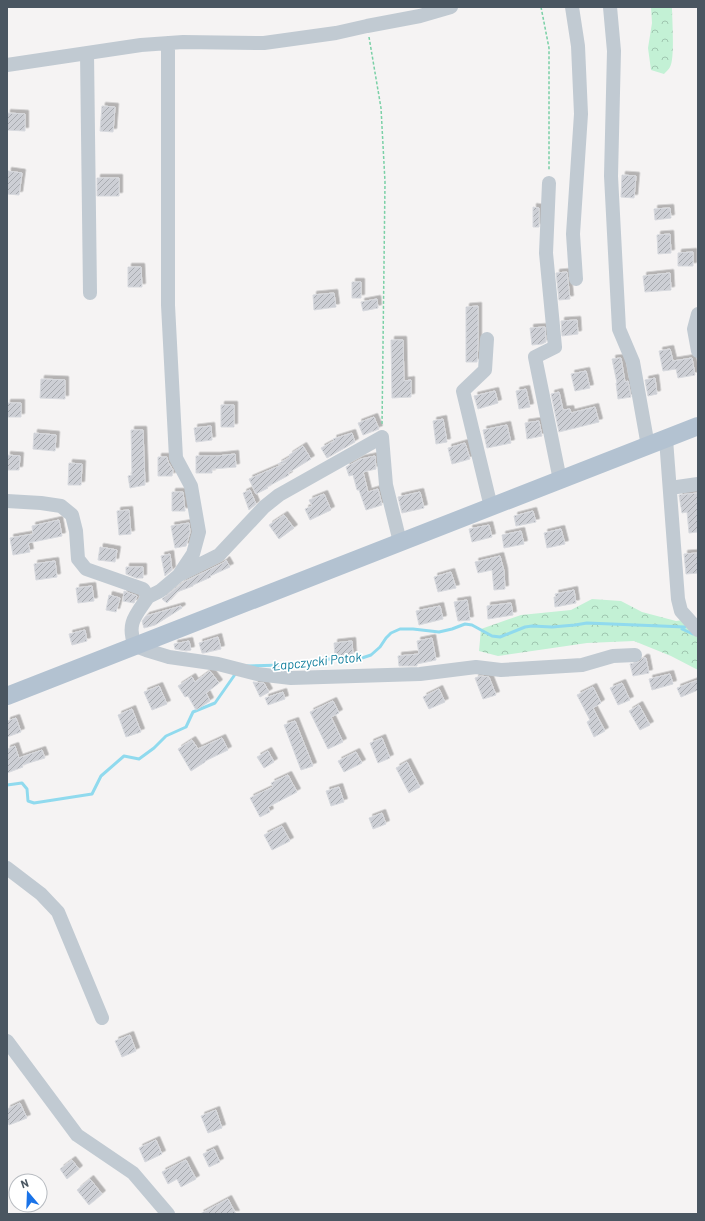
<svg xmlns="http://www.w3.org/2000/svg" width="705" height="1221" font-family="Barlow,sans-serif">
  <defs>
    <pattern id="forest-crowns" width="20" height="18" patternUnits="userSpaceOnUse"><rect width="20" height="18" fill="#c3f1d5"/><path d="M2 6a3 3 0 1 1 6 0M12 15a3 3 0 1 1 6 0" fill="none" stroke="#a0c6b0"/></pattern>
    <pattern id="building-hatch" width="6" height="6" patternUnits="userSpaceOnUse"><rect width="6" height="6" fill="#cdcfd5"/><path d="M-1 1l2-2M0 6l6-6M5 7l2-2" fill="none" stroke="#a8abb0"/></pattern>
    <filter id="shadow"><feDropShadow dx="3.5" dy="-3.5" stdDeviation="0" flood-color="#0004"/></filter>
  </defs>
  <rect width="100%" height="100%" fill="#f5f3f3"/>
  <path fill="url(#forest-crowns)" d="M651,7H672C672,18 675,59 670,67C669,69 666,72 664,74L651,70L648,48L652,23Z
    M592,599L621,601L642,612L676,621L698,618V670L671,656L634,641L587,643L498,656L479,651L481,629L521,615L571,610Z"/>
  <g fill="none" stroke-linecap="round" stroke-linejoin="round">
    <path stroke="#90daee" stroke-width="3" d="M682,629L693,634
      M247,666L285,665L327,659L356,660L371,655L380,647L386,638L391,633L400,629H413L439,632L452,629L465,624L472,625L492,636L500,637L525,627L532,626L552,627L575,625L587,623L685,627
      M7,785L22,783L27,789L28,801L34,803L92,794L101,776L124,756L139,759L154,748L166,736L186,727L193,712L215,703L236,673"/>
  </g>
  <path fill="url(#building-hatch)" stroke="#d7d9de" filter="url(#shadow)" d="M102,106L115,107L113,132L100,131Z
    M7,113L25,114V131L7,130Z
    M8,171L22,173L19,195L7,194Z
    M622,175L636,176L634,198L621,197Z
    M97,178H119V196H97Z
    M533,207L539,208V227H533Z
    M670,208L671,218L655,220L654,209Z
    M670,234L671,253L658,254L657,235Z
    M693,252V266H678V253Z
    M128,267H141L142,287H128Z
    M567,272L570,299L559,300L556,273Z
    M670,273L671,290L645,292L643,276Z
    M352,282H361V298H352Z
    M334,293L336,307L314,310L313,295Z
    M377,299L378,308L363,311L361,302Z
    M478,306V342L477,362H466V307Z
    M577,320L578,334L562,336L561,321Z
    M545,327L546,342L542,344L532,345L530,328Z
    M391,340H403L404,381L411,380V397L392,398Z
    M670,349L673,361L692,358L695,375L678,378L676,369L663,371L659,351Z
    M621,358L625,382L628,381L631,397L618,399L616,383H617L612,359Z
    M586,371L590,388L575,391L571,374Z
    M655,378L657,394L648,396L645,380Z
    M41,379L65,380V399L40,398Z
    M526,389L530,407L519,409L516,391Z
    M495,391L498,403L478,409L474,396Z
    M559,392L563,410L570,409L571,413L595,407L599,422L559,432L551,394Z
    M7,403H21V417H7Z
    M221,405H234V427H221Z
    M374,417L379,429L363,435L358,423Z
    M443,419L447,442L436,444L433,421Z
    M539,421L542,436L527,439L525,423Z
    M507,425L511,443L487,448L483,430Z
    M211,426L212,440L196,442L194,428Z
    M131,430H143L145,485L130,488L128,476L132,475Z
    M34,433L56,435L55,451L33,449Z
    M352,433L355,442L327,458L321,448L334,441L333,439Z
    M465,443L470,459L452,464L448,448Z
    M303,446L311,459L288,473L289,475L267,487L268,488L256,494L249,479L286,463L278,464L290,457L289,455Z
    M235,454L236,467L212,469V473H196V456H217Z
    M7,455L20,456L19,470H7Z
    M375,456L376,469L363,472L368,492L378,489L382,505L366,510L359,490H357L353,475L349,476L346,467L361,459Z
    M158,457H167L168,462L173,470L172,476H158Z
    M69,463L82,464L81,485H68Z
    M250,490L256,504L249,510L243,493Z
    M172,492H183L185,511H172Z
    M420,492L424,508L402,513L398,497Z
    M698,493V529H697V532L689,533L687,512L682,513L679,495Z
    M324,494L331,510L310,520L305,509L312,506L309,500Z
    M129,510L131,534L119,535L117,511Z
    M533,511L536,522L516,526L514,516Z
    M284,515L294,528L279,539L269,525Z
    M59,520L62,536L28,543L30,552L13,555L10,538L33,534L32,526Z
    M189,523L190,532L186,546L175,548L171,526Z
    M489,525L492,537L472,542L469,529Z
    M561,529L565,544L547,548L544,533Z
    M521,531L524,544L504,548L502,535Z
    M100,547L117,550L115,562L98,560Z
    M698,553V573L686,574L684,554Z
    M170,554L172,570L165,576L161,556Z
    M500,556L504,571L505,589L494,590L492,570L478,573L475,562Z
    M226,560L230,567L210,576L211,577L193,585V586L177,592L167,603L162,599L184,582L223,563Z
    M55,561L57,577L36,580L34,564Z
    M126,567H143V578H136L126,574Z
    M451,572L456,588L438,592L434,577Z
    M92,586L94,601L78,603L76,588Z
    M574,590L576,603L555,607L554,597H556L555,594Z
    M124,591L137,596L134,603L123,601Z
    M109,595L120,598L116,612L106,610Z
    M467,600L470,620L458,621L454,602Z
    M511,603L513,615L488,619L487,606Z
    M181,606L182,608L155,625L144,628L142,621L146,616Z
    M440,606L443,619L419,625L416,611Z
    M85,630L87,641L72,645L69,634Z
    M218,637L221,649L204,653H202L199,643Z
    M432,638L436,660L417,664V666H399L398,656L419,654L417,641Z
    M189,641L191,650L186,651L175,649L174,644Z
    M352,641L353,655L335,657L334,643Z
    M643,658H646L649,673L633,676L630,664L639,662Z
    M210,671L219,683L206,693L210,701L196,710L188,696L185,697L178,686L192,677L195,682Z
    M670,674L673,684L652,690L649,679Z
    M480,676L489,677L496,695L483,699L475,678Z
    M698,680V690L681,697L677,688Z
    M253,682L264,683L269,692L260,697Z
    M622,683L630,700L618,705L610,688Z
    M159,686L167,704L152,710L144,692Z
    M593,687L601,703L593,708L605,731L594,737L587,722L590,720L577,695Z
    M439,689L445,702L429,709L423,697Z
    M283,692L285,699L268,705L265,698Z
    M333,701L339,713L331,717L343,742L328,749L310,712Z
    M639,705L650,725L640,730L629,711Z
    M132,709L141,732L126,737L118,715Z
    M16,718L21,732L7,737V721Z
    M295,721L313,766L301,770L284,725Z
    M222,738L228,750L205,761V762L191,771L178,749L192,740L198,749Z
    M382,738L390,758L378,763L370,743Z
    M15,746L19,758L42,750L45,758L22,765L23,767L7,773V749Z
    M268,751L274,762L264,768L257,757Z
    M356,752L362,763L344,772L338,761Z
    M407,762L420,787L409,793L396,768Z
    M288,775L297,792L268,807L270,812L260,817L250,798L273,787L271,783Z
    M339,787L344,802L331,806L326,791Z
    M382,813L386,824L373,829L369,818Z
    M282,826L290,841L272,850L264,835Z
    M130,1035L136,1051L122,1057L115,1041Z
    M20,1103L27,1118L9,1125L7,1120V1109Z
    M216,1110L222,1128L208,1133L201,1116Z
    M156,1140L162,1154L145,1162L139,1148Z
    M214,1149L220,1162L209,1167L203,1154Z
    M72,1160L79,1169L67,1179L60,1169Z
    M186,1160L196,1179L181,1187L177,1179L168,1184L162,1172Z
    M90,1179L102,1194L89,1205L77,1190Z
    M228,1199L236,1214H200Z"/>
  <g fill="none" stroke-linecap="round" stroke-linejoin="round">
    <path stroke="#7ad0a6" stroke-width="1.5" stroke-dasharray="3 2" stroke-linecap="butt" d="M541,7L549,48V171
      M698,7V11
      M369,37L381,108L385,182L382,426"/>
    <path stroke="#c1cad2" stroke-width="14" d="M572,7L578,46L581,114L573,234L576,279
      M610,7L614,51L611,176L619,329L633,362L648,446
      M168,43V305L176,458L191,486L199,532L193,554L179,575
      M87,53L90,293
      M7,65L141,45L183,42L264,43L336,33L367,26L420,16L451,7
      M549,183L546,253L555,347L535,357L560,480
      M698,314L694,329L698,351
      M487,339L485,370L463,391L491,507
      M666,439L678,599L681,611L698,630
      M670,488L698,484
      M7,501L41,503L61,506L72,515L76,531L78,559L86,569L143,589L148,597C136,615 126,623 135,646L146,650L169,657L218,664L257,674L291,678L420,674L476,667L501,670L582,665L613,656L635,655
      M148,597L160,591L179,575L219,555L264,507L279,495L382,437L386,485L400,542
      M7,868L41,894L58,912L102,1018
      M7,1041L77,1135L133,1173L168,1214"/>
    <path stroke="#b3c2d1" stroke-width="18" d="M7,696L698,426"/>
  </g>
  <g text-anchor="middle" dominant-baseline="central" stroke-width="3.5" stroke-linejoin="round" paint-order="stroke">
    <g font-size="13" font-style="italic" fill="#0c7c9b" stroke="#fff">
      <text transform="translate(317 661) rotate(-6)">Łapczycki Potok</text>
    </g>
  </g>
  <rect width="705" height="1221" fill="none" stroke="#4a5661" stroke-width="16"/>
  <g transform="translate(28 1193) rotate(341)"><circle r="19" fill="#ffffff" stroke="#b7bbc0"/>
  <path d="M0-3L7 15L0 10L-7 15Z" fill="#1a73e8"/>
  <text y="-6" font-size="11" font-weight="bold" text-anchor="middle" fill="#4a5661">N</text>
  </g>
</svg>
